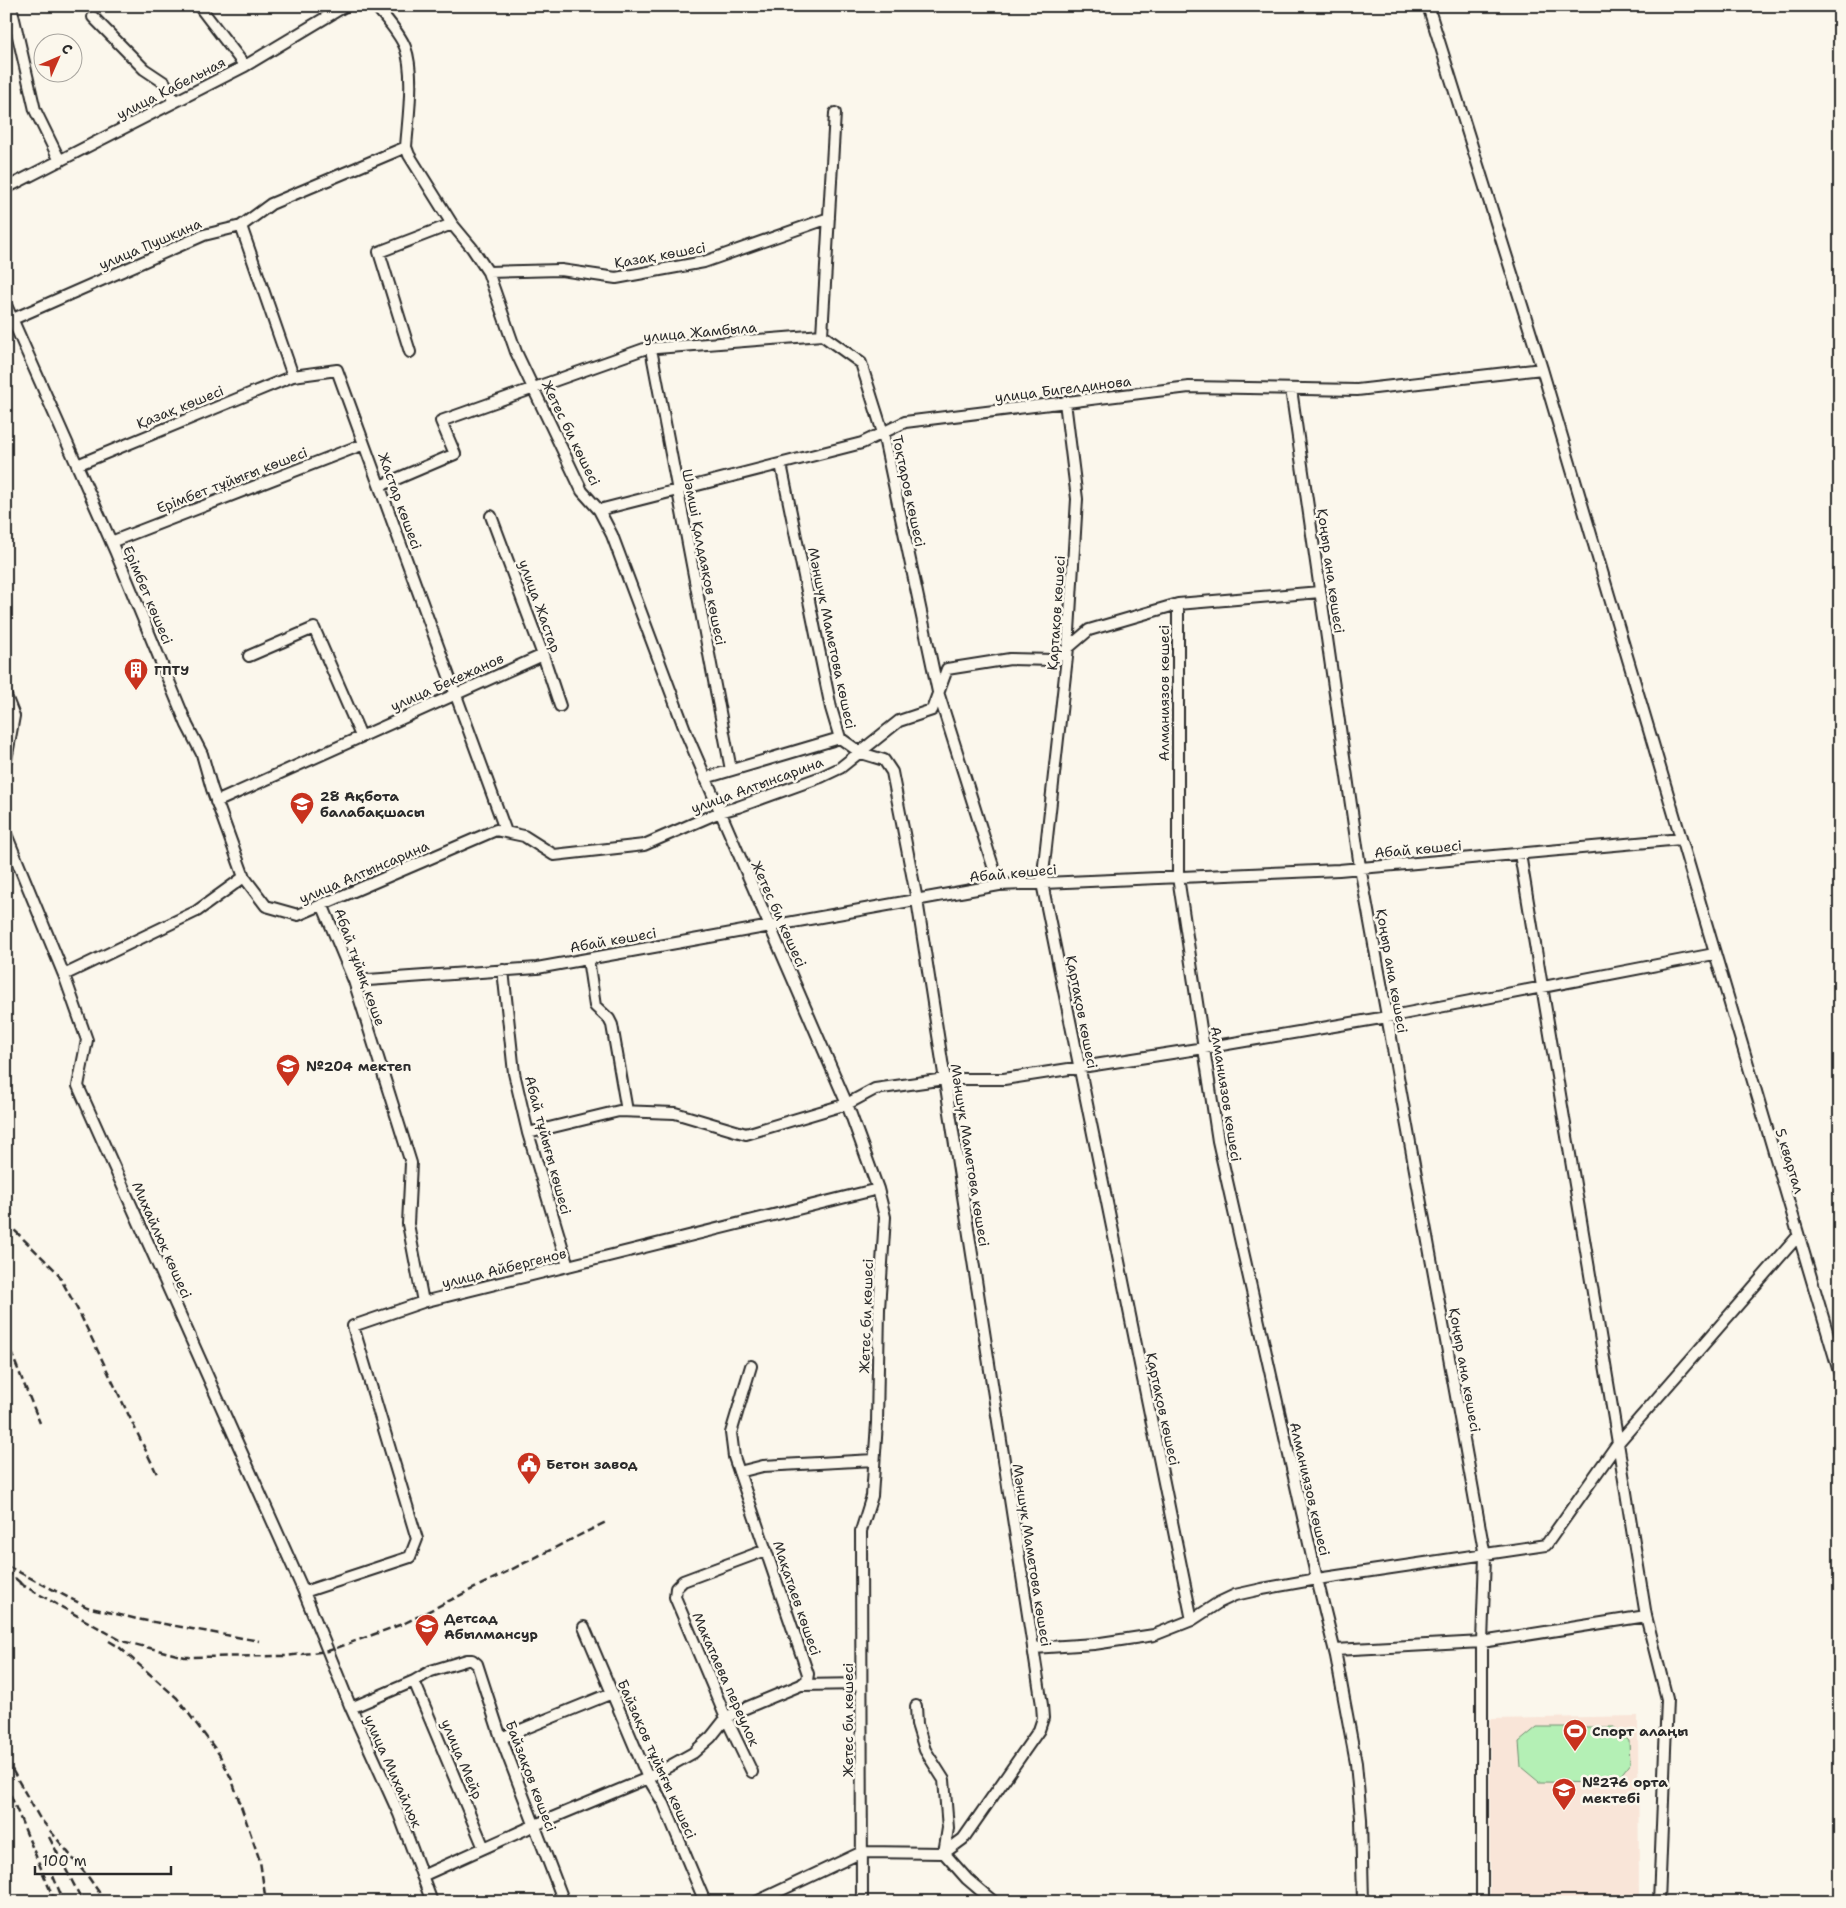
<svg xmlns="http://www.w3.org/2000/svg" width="1846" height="1908" font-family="'Shantell Sans',sans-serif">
  <rect width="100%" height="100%" fill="#fbf7ec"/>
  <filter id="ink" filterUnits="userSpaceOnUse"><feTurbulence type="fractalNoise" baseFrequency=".02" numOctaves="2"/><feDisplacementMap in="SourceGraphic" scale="10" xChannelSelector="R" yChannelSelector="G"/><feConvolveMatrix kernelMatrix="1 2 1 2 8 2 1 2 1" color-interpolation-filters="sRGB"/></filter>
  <g filter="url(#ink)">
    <path fill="#f9e5d8" d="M1638,1716L1639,1902H1490V1719Z"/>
    <path fill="#b4f0b5" stroke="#708e70" d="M1537,1727H1614L1629,1741L1630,1763L1615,1783L1539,1782L1521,1767L1519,1742Z"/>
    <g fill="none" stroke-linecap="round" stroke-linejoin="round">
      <defs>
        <path id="street" d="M11,6L35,110L60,161
          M199,6L245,66
          M376,6C386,19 399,32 405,47C415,73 408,119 406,147L409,155L452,224L472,248L488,272L516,352L582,491L599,510L612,535L687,735L847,1104L878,1189L885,1217L879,1309L877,1423L872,1496L861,1531L862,1902
          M1428,6L1542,369L1840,1375
          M93,17L144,69L165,83L174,102
          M835,113L822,335L861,363L883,433L938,692L999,885
          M6,188L245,66L345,6
          M241,226L293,376L337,370L506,832
          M488,272L561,270L616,278L704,262L829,218
          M6,305L116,553L187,725L202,754L212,789L244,877L197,911L64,975
          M13,319L204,235L241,226L271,204L406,147
          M651,349L731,770
          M410,352L379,252L452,224
          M1291,389L1360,867L1485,1556L1482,1642V1902
          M1065,402L1077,499L1068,648L1042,883L1192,1620
          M781,464L831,708L840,738L861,753L884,760L892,772L917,900L1042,1705L1043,1718L1039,1730L963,1839L944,1853
          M77,465L293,376
          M380,486L455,454L441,421L644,349L822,335
          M599,510L862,443L905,422L1189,387L1357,390L1542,369
          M491,516L543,655L560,706
          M111,542L364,444
          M1178,604V877L1218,1141L1317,1579L1336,1656L1356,1763L1361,1819L1363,1902
          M249,656L314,628L361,736
          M6,696L14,716L6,760
          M705,778L840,738
          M216,802L543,655
          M6,834L64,975L87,1040L78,1086L304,1592L351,1708L399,1814L432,1902
          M1520,854L1618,1443L1798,1236
          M244,877L266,906L298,915L496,830L524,836L554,855L644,845L720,812L738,807L821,777L840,768L899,721L932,710L947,669L1010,659L1054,660L1089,630L1178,604L1320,592
          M322,904L354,981L411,1163L408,1224L423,1302
          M588,959L595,1006L609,1019L612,1025L627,1111
          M503,970L514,1073L528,1133L568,1266
          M354,981L537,968L999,885L1339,870L1681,839
          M528,1133L619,1111L675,1113L746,1134L847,1104L875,1089L945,1079H1004L1204,1048L1387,1017L1714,954
          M1618,1443L1646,1616L1667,1699L1659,1902
          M739,1472L763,1466L874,1460
          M304,1592L410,1557L417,1539L353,1326L423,1302L878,1189
          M584,1627L648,1778L664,1804L705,1902
          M1033,1648L1094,1644L1154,1635L1192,1620L1218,1603L1235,1595L1262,1589L1317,1579L1546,1545L1618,1443
          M1335,1650L1482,1642L1646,1616
          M414,1681L484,1848
          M801,1685L861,1684
          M916,1706L917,1724L925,1750L944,1780L948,1828L944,1853
          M351,1708L414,1681L431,1671L467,1660H472L477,1664L501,1738L564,1902
          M501,1738L612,1693
          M752,1772L726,1718L675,1597L676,1588L683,1581L766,1550
          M944,1853L967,1879L994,1902
          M422,1876L535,1825L648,1778L693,1753L711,1737L726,1718L736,1712L801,1685L807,1680L808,1674L734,1457L731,1433L751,1366
          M756,1902L862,1852L944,1853"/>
      </defs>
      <use href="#street" stroke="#2b2b2b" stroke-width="14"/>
      <use href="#street" stroke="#fbf7ec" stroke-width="10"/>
      <path stroke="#2b2b2b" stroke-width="2.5" stroke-dasharray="8 4" stroke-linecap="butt" d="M6,1222L57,1272L80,1314L158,1476
        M6,1340L40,1423
        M7,1566L87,1607L137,1619L259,1641
        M6,1570L25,1587
        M19,1583L122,1641L185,1657L286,1656L328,1651L405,1623L606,1522
        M109,1641L119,1647L177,1698L219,1754L232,1780L260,1861L266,1902
        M6,1759L39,1817L89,1878L106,1902
        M6,1784L55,1902
        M49,1837L83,1902
        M53,1876L64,1902"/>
    </g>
  </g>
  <defs>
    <symbol id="building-pin" viewBox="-11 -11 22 30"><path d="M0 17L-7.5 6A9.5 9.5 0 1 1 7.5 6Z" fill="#c8321e" stroke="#fbf7ec"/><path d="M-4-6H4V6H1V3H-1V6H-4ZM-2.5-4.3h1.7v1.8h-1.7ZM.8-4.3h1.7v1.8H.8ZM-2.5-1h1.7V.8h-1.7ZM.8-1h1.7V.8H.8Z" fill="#fff"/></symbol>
    <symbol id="school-pin" viewBox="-11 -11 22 30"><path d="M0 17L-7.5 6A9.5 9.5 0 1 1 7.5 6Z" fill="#c8321e" stroke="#fbf7ec"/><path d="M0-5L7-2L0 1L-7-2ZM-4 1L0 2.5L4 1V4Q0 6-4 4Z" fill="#fff"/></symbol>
    <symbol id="civic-pin" viewBox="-11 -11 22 30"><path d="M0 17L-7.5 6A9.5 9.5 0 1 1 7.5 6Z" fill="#c8321e" stroke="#fbf7ec"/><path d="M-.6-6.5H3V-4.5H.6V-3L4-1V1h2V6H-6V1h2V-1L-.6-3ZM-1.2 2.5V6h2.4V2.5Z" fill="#fff"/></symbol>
    <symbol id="stadium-pin" viewBox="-11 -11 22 30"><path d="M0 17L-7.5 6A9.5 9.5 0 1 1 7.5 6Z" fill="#c8321e" stroke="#fbf7ec"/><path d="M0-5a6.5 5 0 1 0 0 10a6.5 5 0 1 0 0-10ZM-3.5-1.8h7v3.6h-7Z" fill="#fff"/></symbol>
  </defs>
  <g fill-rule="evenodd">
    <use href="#building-pin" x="122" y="656" width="28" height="38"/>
    <use href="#school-pin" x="288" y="790" width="28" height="38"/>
    <use href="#school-pin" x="274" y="1052" width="28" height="38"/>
    <use href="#civic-pin" x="515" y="1450" width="28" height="38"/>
    <use href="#school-pin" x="413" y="1612" width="28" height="38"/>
    <use href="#stadium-pin" x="1561" y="1717" width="28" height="38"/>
    <use href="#school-pin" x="1550" y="1776" width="28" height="38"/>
  </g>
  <g text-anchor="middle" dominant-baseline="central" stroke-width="5" stroke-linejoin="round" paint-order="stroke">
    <g font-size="14" fill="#2b2b2b" stroke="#fbf7ec">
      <text transform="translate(171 88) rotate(-27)">улица Кабельная</text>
      <text transform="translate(150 244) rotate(-23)">улица Пушкина</text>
      <text transform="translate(660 255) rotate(-10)">Қазақ көшесі</text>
      <text transform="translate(700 332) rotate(-5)">улица Жамбыла</text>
      <text transform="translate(1063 389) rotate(-7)">улица Бигелдинова</text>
      <text transform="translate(180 407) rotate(-22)">Қазақ көшесі</text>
      <text transform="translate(571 433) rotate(64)">Жетес би көшесі</text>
      <text transform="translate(232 480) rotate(-21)">Ерімбет тұйығы көшесі</text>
      <text transform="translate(909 491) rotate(78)">Тоқтаров көшесі</text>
      <text transform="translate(400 501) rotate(70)">Жастар көшесі</text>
      <text transform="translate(704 557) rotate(79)">Шәмші Қалдаяқов көшесі</text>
      <text transform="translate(1331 571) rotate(82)">Қоңыр ана көшесі</text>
      <text transform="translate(148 595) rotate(67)">Ерімбет көшесі</text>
      <text transform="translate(540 606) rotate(70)">улица Жастар</text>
      <text transform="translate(1056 613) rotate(-86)">Қартақов көшесі</text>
      <text transform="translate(832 638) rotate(78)">Мәншүк Маметова көшесі</text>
      <text transform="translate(447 682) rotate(-24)">улица Бекежанов</text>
      <text transform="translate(1164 693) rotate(-90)">Алманиязов көшесі</text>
      <text transform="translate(757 785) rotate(-20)">улица Алтынсарина</text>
      <text transform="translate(1418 849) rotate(-5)">Абай көшесі</text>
      <text transform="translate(364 872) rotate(-23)">улица Алтынсарина</text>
      <text transform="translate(1013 873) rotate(-5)">Абай көшесі</text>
      <text transform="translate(779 914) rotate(66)">Жетес би көшесі</text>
      <text transform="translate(613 940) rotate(-10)">Абай көшесі</text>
      <text transform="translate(360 967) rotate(70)">Абай тұйық көше</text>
      <text transform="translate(1392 971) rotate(80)">Қоңыр ана көшесі</text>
      <text transform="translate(1082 1012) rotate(79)">Қартақов көшесі</text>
      <text transform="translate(1226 1094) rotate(81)">Алманиязов көшесі</text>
      <text transform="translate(548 1145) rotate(75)">Абай тұйығы көшесі</text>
      <text transform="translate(970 1155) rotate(81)">Мәншүк Маметова көшесі</text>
      <text transform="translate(1790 1161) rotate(73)">5 квартал</text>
      <text transform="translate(162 1240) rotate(66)">Михайлюк көшесі</text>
      <text transform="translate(504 1268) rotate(-14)">улица Айбергенов</text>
      <text transform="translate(866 1316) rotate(-88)">Жетес би көшесі</text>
      <text transform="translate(1465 1370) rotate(80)">Қоңыр ана көшесі</text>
      <text transform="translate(1163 1409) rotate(78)">Қартақов көшесі</text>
      <text transform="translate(1310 1489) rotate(77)">Алманиязов көшесі</text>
      <text transform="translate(1032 1555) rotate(81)">Мәншүк Маметова көшесі</text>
      <text transform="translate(797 1598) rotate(71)">Мақатаев көшесі</text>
      <text transform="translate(726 1679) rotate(66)">Макатаева переулок</text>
      <text transform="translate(848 1720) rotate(-90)">Жетес би көшесі</text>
      <text transform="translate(462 1759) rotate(67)">улица Мейр</text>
      <text transform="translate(657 1759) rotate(66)">Байзақов тұйығы көшесі</text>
      <text transform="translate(393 1771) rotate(66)">улица Михайлюк</text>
      <text transform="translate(531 1776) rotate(69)">Байзақов көшесі</text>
    </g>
    <g font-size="14" font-weight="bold" fill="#2b2b2b" stroke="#fbf7ec" text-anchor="start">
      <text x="154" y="670">ГПТУ</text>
      <text x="320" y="796">28 Ақбота<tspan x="320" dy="16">балабақшасы</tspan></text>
      <text x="306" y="1066">№204 мектеп</text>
      <text x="546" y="1464">Бетон завод</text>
      <text x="444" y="1618">Детсад<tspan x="444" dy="16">Абылмансур</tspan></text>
      <text x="1592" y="1731">Спорт алаңы</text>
      <text x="1582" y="1782">№276 орта<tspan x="1582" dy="16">мектебі</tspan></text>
    </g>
  </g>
  <rect width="1846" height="1908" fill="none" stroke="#fbf7ec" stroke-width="25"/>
  <rect x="12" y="12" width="1821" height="1883" fill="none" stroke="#2b2b2b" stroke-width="2" filter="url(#ink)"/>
  <g transform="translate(58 58) rotate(45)"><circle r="24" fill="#fbf7ec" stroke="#a8a59f"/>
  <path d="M0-4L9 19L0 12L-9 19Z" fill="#c8321e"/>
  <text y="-8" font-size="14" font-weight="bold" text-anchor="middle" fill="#2b2b2b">С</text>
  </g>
  <path d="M35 1866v8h136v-8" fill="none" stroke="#2b2b2b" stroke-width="2.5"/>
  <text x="42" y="1866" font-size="15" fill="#2b2b2b" stroke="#fbf7ec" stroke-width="4" paint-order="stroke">100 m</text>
</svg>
